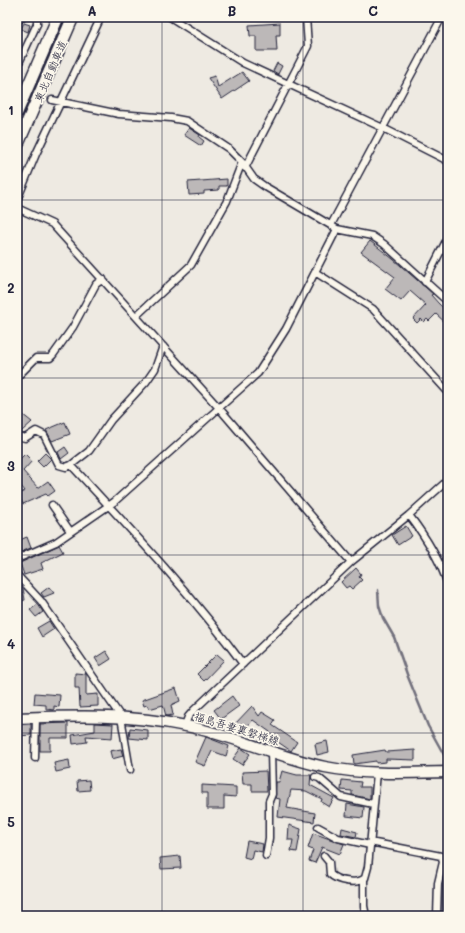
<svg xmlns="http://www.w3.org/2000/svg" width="465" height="933" font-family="Mali,'Klee One',sans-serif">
  <rect width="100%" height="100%" fill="#eeeae2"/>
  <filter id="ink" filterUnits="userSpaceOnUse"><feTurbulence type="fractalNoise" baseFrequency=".025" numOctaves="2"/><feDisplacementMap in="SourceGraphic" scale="8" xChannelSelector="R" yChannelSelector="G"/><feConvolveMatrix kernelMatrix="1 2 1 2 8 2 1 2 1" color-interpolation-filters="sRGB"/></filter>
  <g filter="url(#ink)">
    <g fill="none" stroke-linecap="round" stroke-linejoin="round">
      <path stroke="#716f7c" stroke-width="2.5" d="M378,590L379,606L383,618L394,637L408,677L428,726L448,762
        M441,916L443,882L448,865"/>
    </g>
    <path fill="#bcb8b8" stroke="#22223b" d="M24,23L30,25L28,32L21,29Z
      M280,23V35H276L277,51H256V36H250L249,25Z
      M277,63L282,66L278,74L273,71Z
      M242,72L249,81L222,99L208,78L215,76L218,87Z
      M189,128L200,135L199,137L204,141L201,146L184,135Z
      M227,179V186H219V190L204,191V194L189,195L188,182Z
      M370,241L393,259L433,294L431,295L439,304L448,312V325L436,314L429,321L427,319L424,322L421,319L417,323L413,319L426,305L410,291L401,301L385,289L395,277L361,252Z
      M17,410L32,422L22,431L17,426Z
      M65,422L70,434L52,441L46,430Z
      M65,447L69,453L61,459L58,452Z
      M45,453L51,459L43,467L37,461Z
      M25,454L32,461L23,471L38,488L48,481L55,491L48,496L46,494L23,504L18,494L25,491L18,482L20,480L17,477V462Z
      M406,526L412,536L398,545L392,535Z
      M27,537L31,548L21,552L17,541Z
      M59,545L63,552L41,563L43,569L24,575L20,563Z
      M356,568L361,574L359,577L362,580L352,589L349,586L346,588L341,582Z
      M49,587L54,593L44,597L41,593Z
      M23,588L25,600L17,602V589Z
      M38,604L43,612L36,617L30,610Z
      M49,621L54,629L42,637L37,628Z
      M106,651L111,659L100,666L95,658Z
      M217,654L224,660L204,681L197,674Z
      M75,673L86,674V695L98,694V706L80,707L79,688H75Z
      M176,688L180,701L171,705L173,715L166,716L163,705L149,709L147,705L144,706L142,700Z
      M35,693L60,695L59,707L54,706V710L46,709V705L34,704Z
      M232,696L239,706L221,719L214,710Z
      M252,706L259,716L262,712L275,720L272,725L297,742L291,751L278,742L277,743L267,738L270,732L253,720L241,733L233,726Z
      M68,723V738H50V751H40V724Z
      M95,723L113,724L112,738L86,736L87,742L73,744L72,735L95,731Z
      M29,724H31V735L17,736V725Z
      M130,728L148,730V740L129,738Z
      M206,737L229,746L226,756L212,751L205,766L195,762Z
      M327,741L329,752L317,755L315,744Z
      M241,748L250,754L242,765L233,759Z
      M121,749L123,756L112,759L110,751Z
      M385,750L386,752L415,750V760L386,759V762L376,763V761L354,764L353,755Z
      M69,760L70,769L56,772L54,763Z
      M266,771L267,791H252V784H243L242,772Z
      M282,771L297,775H311L310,785L334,798L329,807L321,802L322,799L306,791L291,790L287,808L315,813L314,822L278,817L280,799L275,798L276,782H279Z
      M89,780L90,790L78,791L77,781Z
      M342,780L361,782L360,787H370V799L352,795V791L341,790Z
      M202,785L236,787V797L224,796V809H207V793H202Z
      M347,804L364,807L363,818L346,816Z
      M289,825L301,829L297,852L291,851L293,840H288Z
      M342,828L357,832L356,837L341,834Z
      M313,833L344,844L340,854L322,847L315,863L309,861L313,850L308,848Z
      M247,841L263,844L262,852L253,850L251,859L244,857Z
      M180,856L181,868L161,869L160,858Z"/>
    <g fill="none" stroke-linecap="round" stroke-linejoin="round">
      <path stroke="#c5c2c1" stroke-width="6" stroke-dasharray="6 3" stroke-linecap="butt" d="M26,89L52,100"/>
      <defs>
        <path id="minor" d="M170,17L243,63L383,128L448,161
          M17,67L37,24V17
          M17,85L19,86
          M52,100L119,114L171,118L187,121L229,149L242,162L254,179L264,186L337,229L372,236L384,244L448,302
          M245,168L308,46L306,17
          M17,200L36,154L101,17
          M17,208L52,224L219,408L351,562
          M331,225L442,17
          M315,272L373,309L448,392
          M425,282L448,237
          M136,316L191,265L227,201L242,162
          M20,374L36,358H50L53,355L73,327L96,284L103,279
          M17,436L25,438L36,431L44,435L59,465L66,467L71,465C130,529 191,593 243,664
          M71,465L89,451L111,420L146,382L155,369L163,346
          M52,505L70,531
          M409,515C425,536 440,560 448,585
          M17,559L56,542L114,502L258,373L286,329L337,229
          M17,575L41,601L121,717L130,770
          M185,725L188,717L194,710L351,562L409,515L448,480
          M35,758L36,717
          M315,777L319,778L341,797L373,804
          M318,827L338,838L370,845
          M370,842L441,856L443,862L438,883L437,916
          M266,856L269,838V801L272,794L271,751
          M324,856L329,862L330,874C337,881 357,885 365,878L368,867L377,773
          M364,879V906L366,916"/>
        <path id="tertiary" d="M17,19L22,17"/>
        <path id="primary" d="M17,718C74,716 130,714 186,726C233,735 277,757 325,767C365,775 407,773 448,772"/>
        <path id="motorway" d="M17,112L58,17
          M17,146L73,17"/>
      </defs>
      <use href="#minor" stroke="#22223b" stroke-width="9"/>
      <use href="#tertiary" stroke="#22223b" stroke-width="11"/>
      <use href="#primary" stroke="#22223b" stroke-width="13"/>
      <use href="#motorway" stroke="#22223b" stroke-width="14"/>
      <use href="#minor" stroke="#fbf7ec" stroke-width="6"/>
      <use href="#tertiary" stroke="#fbf7ec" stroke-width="8"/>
      <use href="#primary" stroke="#fbf7ec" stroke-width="10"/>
      <use href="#motorway" stroke="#fbf7ec" stroke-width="11"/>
    </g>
  </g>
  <path fill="none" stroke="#22223b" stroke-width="1" stroke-opacity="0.55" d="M162,17V916M303,17V916M17,200H448M17,378H448M17,555H448M17,733H448"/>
  <g text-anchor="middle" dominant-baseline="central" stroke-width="3.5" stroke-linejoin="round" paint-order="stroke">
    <g font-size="11" fill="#22223b" stroke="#fbf7ec">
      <text transform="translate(50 71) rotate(-67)">東北自動車道</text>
      <text transform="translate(237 728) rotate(17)">福島吾妻裏磐梯線</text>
    </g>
  </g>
  <rect width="465" height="933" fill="none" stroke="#fbf7ec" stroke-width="44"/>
  <rect x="22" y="22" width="421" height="889" fill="none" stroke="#22223b" stroke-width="1.5"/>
  <g font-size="13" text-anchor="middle" font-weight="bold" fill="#22223b">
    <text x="92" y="16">A</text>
    <text x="232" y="16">B</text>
    <text x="373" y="16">C</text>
    <text x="11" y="115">1</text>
    <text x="11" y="293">2</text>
    <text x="11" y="471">3</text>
    <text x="11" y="649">4</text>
    <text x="11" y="827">5</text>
  </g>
</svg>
